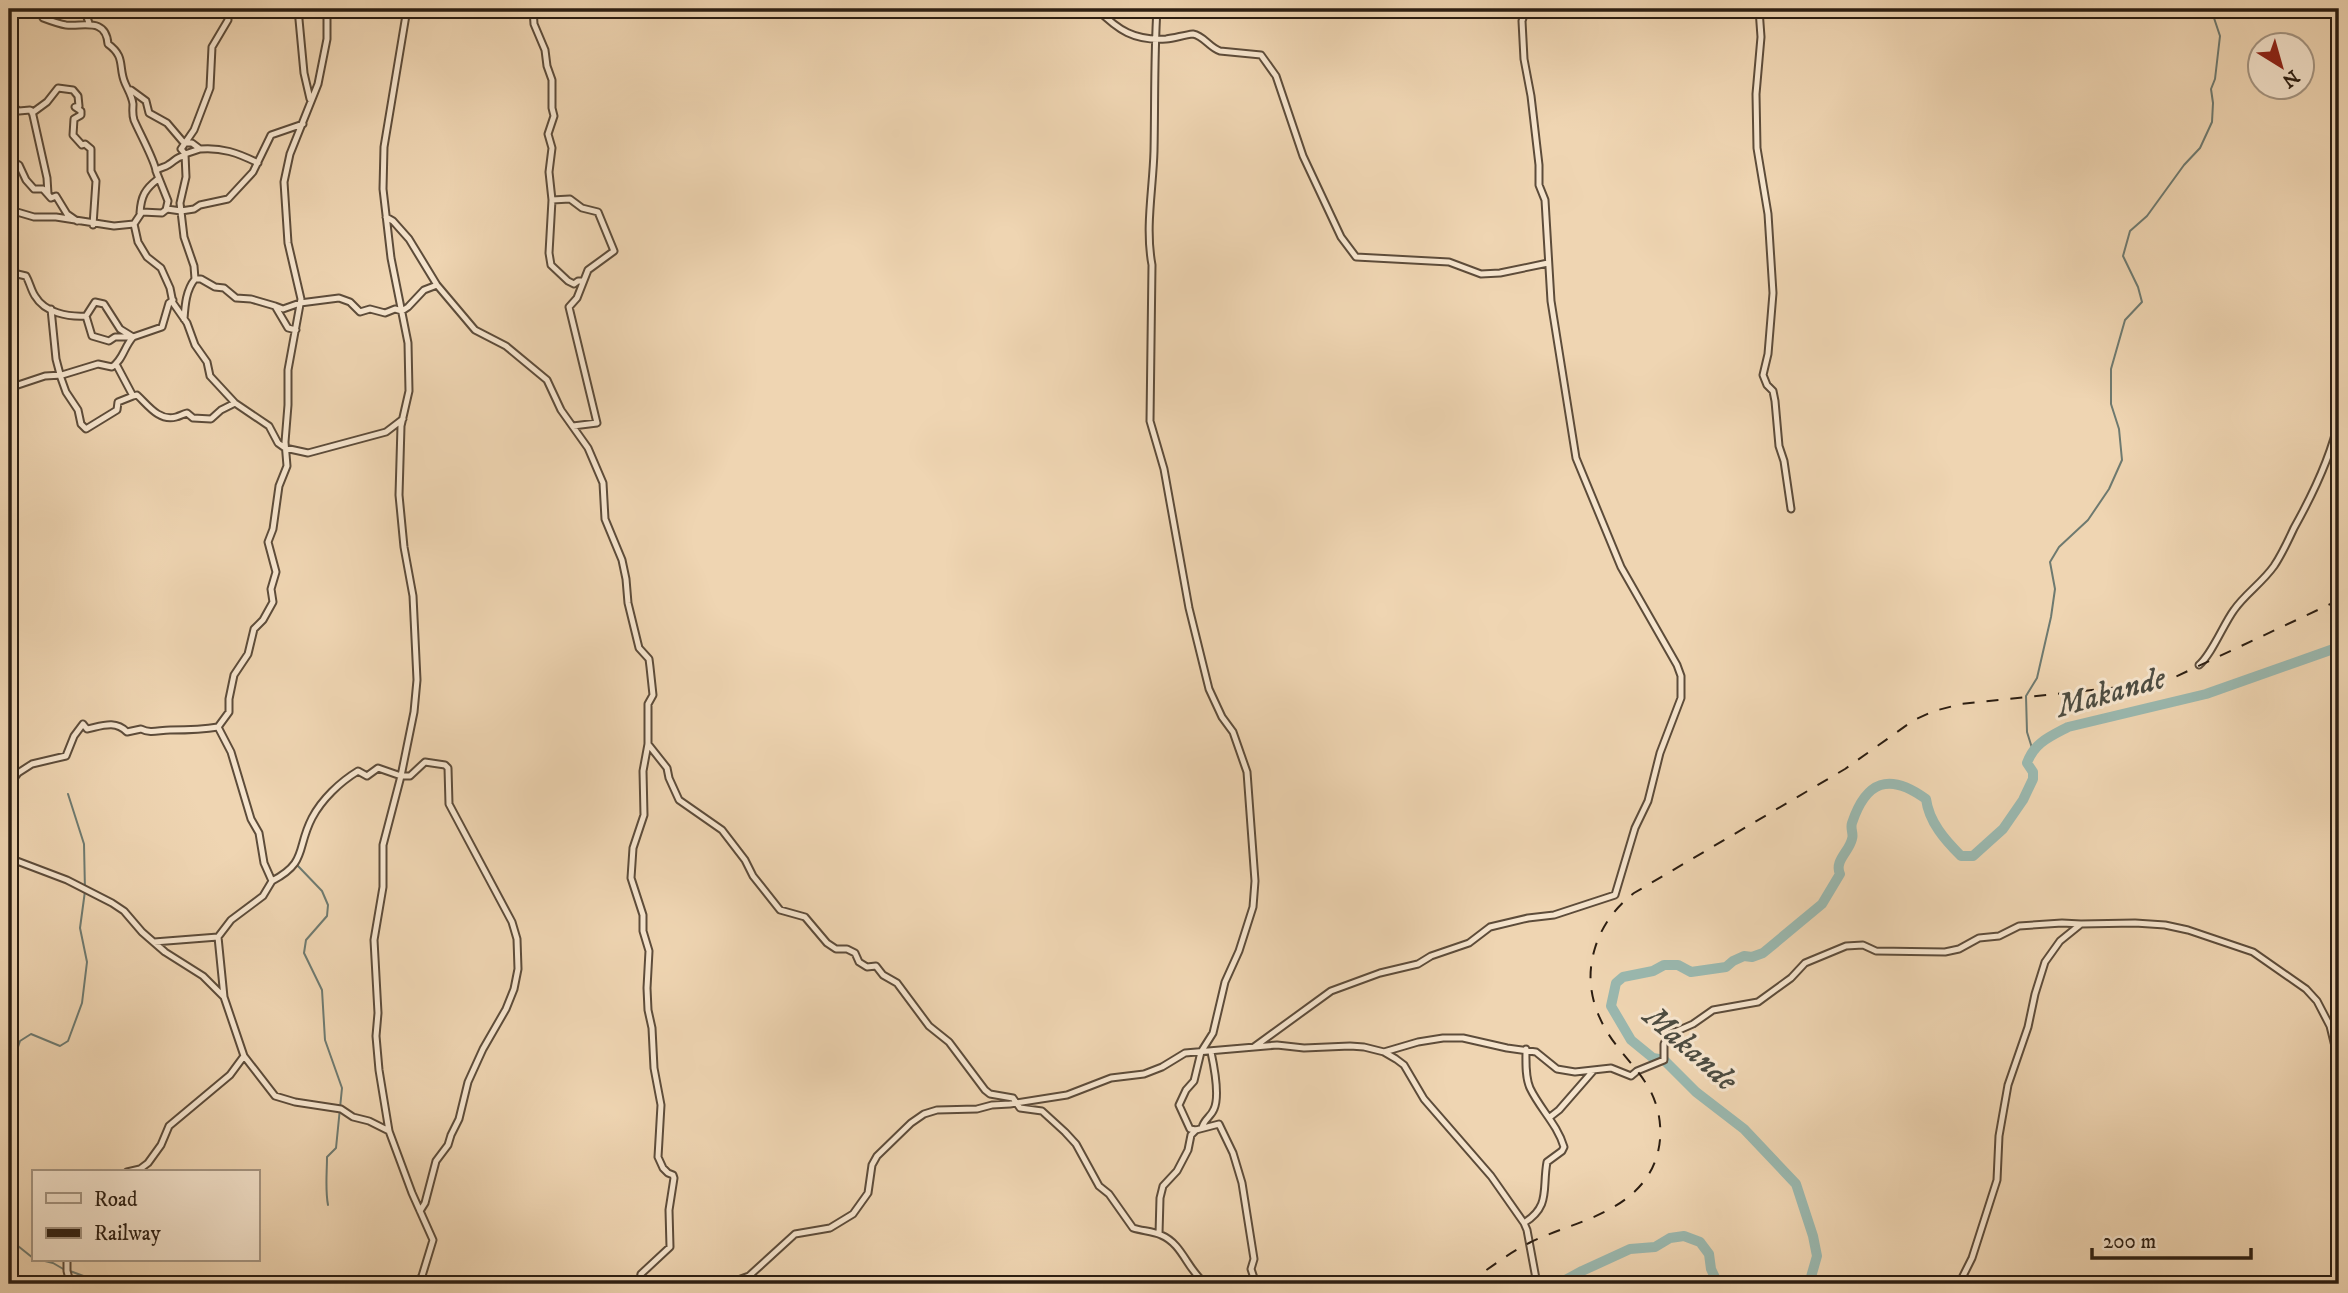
<svg xmlns="http://www.w3.org/2000/svg" width="2348" height="1293" font-family="'IM FELL DW Pica',serif">
  <rect width="100%" height="100%" fill="#efd5b2"/>
  <filter id="stains"><feTurbulence type="fractalNoise" baseFrequency=".00286" numOctaves="4"/><feColorMatrix values="0 0 0 0 .2 0 0 0 0 .09 0 0 0 0 .02 0 0 0 .5 -.17"/></filter>
  <radialGradient id="worn" r=".72"><stop offset=".6" stop-color="#630" stop-opacity="0"/><stop offset="1" stop-color="#630" stop-opacity=".3"/></radialGradient>
  <g fill="none" stroke-linecap="round" stroke-linejoin="round">
    <path stroke="#6e7a70" stroke-width="2" d="M2032,748L2027,732L2026,696L2037,678L2051,617L2055,589L2050,562L2059,547L2088,520L2109,489L2122,460L2119,429L2111,404V369L2125,320L2142,302L2138,287L2123,256L2130,231L2147,216L2184,165L2200,148L2212,122L2213,103L2211,89L2215,79L2220,36L2211,9
      M298,866L322,891L328,905L327,916L306,940L304,953L322,990L325,1040L342,1088L336,1148L327,1157C327,1173 325,1189 328,1205
      M9,1044L13,1056
      M9,1074L20,1041L31,1034L60,1046L68,1041L82,1003L87,962L80,928L85,891L84,844L68,794
      M9,1079C18,1095 16,1109 9,1125
      M9,1229L18,1238V1246L33,1258
      M41,1260L53,1263L65,1270
      M70,1271L105,1284"/>
    <path stroke="#9ab8af" stroke-width="10" d="M1558,1284L1582,1271L1630,1249L1655,1247L1670,1238L1684,1236L1700,1242L1709,1254L1711,1269L1718,1284
      M1809,1284L1817,1256L1813,1236L1796,1184L1744,1129L1696,1092L1664,1060L1653,1058L1631,1040L1611,1006L1616,983L1623,977L1653,971L1664,965H1678L1691,972L1726,967L1733,961L1744,956L1752,957L1763,953L1822,904L1840,874C1834,861 1849,852 1852,839C1854,834 1850,829 1852,823C1866,781 1889,772 1926,799C1929,822 1945,840 1961,856H1973L2003,829L2023,800L2033,779V772L2027,763C2034,743 2049,737 2068,727L2206,694L2339,647"/>
    <defs>
      <path id="minor" d="M84,9L89,23
        M298,9L304,73L310,99
        M407,9L384,147L383,189L391,258L408,343L409,391L401,426L399,495L404,547L413,596L417,680L414,712L401,776L383,845V887L374,940L378,1013L376,1036L379,1070L389,1131L412,1193L433,1240L422,1276L417,1284
        M533,9L534,24L545,50L547,66L552,80V108L554,116L548,134L552,148L549,172L552,200L549,253L551,265L568,281L574,284L578,281H582
        M1097,9C1118,30 1134,41 1166,39C1175,38 1184,35 1193,34C1204,36 1209,47 1220,51L1261,55L1276,76L1303,156L1341,237L1356,257L1449,262L1481,274L1500,273L1548,263
        M1157,9C1154,56 1155,103 1154,151C1153,189 1145,227 1152,265L1150,421L1164,469L1189,608L1209,689L1222,717L1233,732L1247,772L1255,881L1253,907L1239,951L1225,982L1213,1033L1201,1052L1194,1081L1186,1090L1179,1105L1190,1129L1196,1130L1219,1124L1233,1153L1242,1183L1254,1259L1251,1269L1255,1281L1252,1284
        M1759,9L1761,37L1756,94L1757,148L1768,214L1773,293L1768,354L1763,375L1767,385L1773,391L1775,401L1779,446L1784,461L1791,509
        M43,18C51,21 59,24 66,25C83,27 106,17 108,44C126,57 118,67 125,83C128,90 132,96 133,104C133,109 132,114 134,120C139,132 155,161 156,171
        M131,90L146,101L149,113L167,123L184,143H192L200,149C221,147 238,153 258,163
        M9,109H16L19,111L30,110L32,111L47,178L48,194
        M32,113L47,102L58,88L73,90L78,96L79,106L75,107L81,111V115L74,119L73,135L82,145L85,144L91,149V171L96,181L93,225
        M200,149L185,154L181,149L194,130L210,88L212,47L228,20L227,9
        M185,154L186,177L180,203L184,237L194,266L195,279
        M9,160L19,165L26,180L34,189H43L51,198L56,196L67,214L77,221
        M552,200L570,199L582,208L598,212L614,251L588,270L577,298L569,307L597,423L573,426
        M166,210L168,201L156,171C160,167 164,168 168,165C175,161 176,157 184,156
        M140,213C141,196 145,189 158,179
        M9,215L17,212L34,217H56L114,226L134,224L142,212L162,213L167,209L181,211L194,209L200,205L228,199L253,172L271,135L303,124
        M386,217L393,221L409,239L437,285L475,330L506,346L547,380L561,410L588,448L603,483L605,519L622,560L626,579L628,603L639,648L649,659L650,667L653,695L648,704V744L643,771L644,815L633,848L631,878L643,915V931L649,951L647,988L648,1010L652,1028L654,1068L661,1105L658,1157L663,1168L668,1173L673,1175L674,1178L669,1210L670,1247L641,1274L639,1284
        M134,224L138,242L147,257L161,268L170,288L173,303L187,323L195,345L207,362L210,376L235,403L269,426L278,443L285,448L308,453L386,432L403,419
        M9,272L26,276C30,283 31,290 35,296C45,313 68,317 86,316
        M275,306L283,309L300,303L339,298L350,302L360,312L370,309L385,313L395,309L402,311L408,307L424,290L437,285
        M51,309L56,359L61,378L66,392L78,410L81,424L86,429L117,410L118,402L133,396
        M184,319C185,305 186,290 195,279H201L215,287L224,288L236,298L251,299L275,306L288,328L296,330
        M133,337L120,329L104,304L95,302L86,316L92,336L109,341L115,337H133L162,327L169,303L173,300
        M116,364L133,396L137,395C147,404 159,422 176,417C180,416 183,414 187,413L193,418L211,419L221,410L235,403
        M9,388L45,376L62,375L98,364L112,367C123,360 124,347 133,337
        M2199,665C2212,654 2223,625 2234,610C2245,594 2262,583 2274,566C2282,554 2288,541 2294,528C2313,494 2331,457 2339,419
        M648,744L667,768L669,778L679,800L722,830L745,860L753,876L780,910L805,917L827,943L836,949H847L855,953L859,962L867,967L876,966L883,975L897,983L929,1026L949,1042L985,1090L990,1094L1013,1098L1020,1108L1042,1111L1065,1132L1076,1144L1099,1186L1109,1194L1133,1228C1142,1231 1153,1231 1161,1235C1183,1244 1187,1270 1206,1284
        M9,785L18,773L32,764L66,756L74,736L83,724L87,729C102,726 115,720 127,732L141,729C151,734 159,730 170,730C187,730 201,730 218,727L229,712V699L234,675L248,654L254,629L263,620L273,602L271,589L276,572L268,542L273,529L279,486L287,466L285,442L288,405V370L301,299L288,243L284,182L290,154L318,84L327,39V9
        M9,858L67,880L112,903L124,911L142,932L165,952L203,976L224,997L244,1056L275,1096L295,1102L341,1109L353,1117L369,1121L389,1131
        M272,881C308,862 296,849 312,818C322,799 340,782 358,771L367,776L378,768L401,776H410L425,762L445,765L448,768L449,804L512,922L517,939L518,969L514,989L506,1009L483,1049L468,1082L459,1119L451,1135L448,1145L436,1161L425,1203L420,1211
        M218,937L224,997
        M154,942L218,937L231,920L263,896L272,881L264,863L259,833L251,819L231,752L218,727
        M1254,1047L1331,991L1380,973L1418,964L1431,956L1469,943L1490,927L1528,918L1554,915L1615,895L1635,828L1648,801L1660,753L1681,698V676L1677,665L1621,567L1576,458L1551,301L1545,200L1539,185V165L1531,96L1524,59L1522,21L1526,9
        M1384,1052L1418,1042L1443,1038H1463L1507,1048L1536,1052L1557,1069L1575,1072L1611,1068L1631,1076L1637,1071L1664,1060V1044L1668,1035L1693,1024L1713,1010L1758,1002L1791,978L1805,963L1846,946L1863,945L1876,951L1945,952L1959,949L1979,938L1999,936L2019,926L2062,923L2081,924
        M1550,1117L1559,1110L1593,1071
        M1202,1128C1204,1119 1211,1117 1214,1109C1220,1096 1214,1066 1211,1052
        M127,1172L140,1169L148,1163L161,1145L169,1126L230,1075L244,1056
        M1524,1223C1551,1206 1542,1189 1547,1162L1562,1151L1564,1147C1557,1124 1540,1109 1530,1088C1525,1077 1526,1061 1526,1049
        M1159,1234L1160,1198L1163,1186L1177,1171L1188,1150L1191,1135L1196,1130
        M67,1260V1271L70,1282L68,1284
        M727,1284L749,1276L795,1234L830,1228L853,1214L868,1193L872,1165L877,1156L911,1123L924,1114L937,1110L977,1109L992,1105L1010,1104L1067,1095L1111,1078L1144,1074L1162,1067L1185,1053L1277,1045L1304,1048L1350,1046L1364,1047L1384,1052L1396,1059L1404,1065L1424,1099L1491,1176L1524,1223L1527,1230L1537,1284
        M1959,1284L1972,1258L1997,1180L1999,1136L2008,1085L2028,1027L2035,994L2045,962L2060,941L2081,924L2135,923L2165,925L2188,930L2253,952L2306,989L2317,1001L2330,1026L2339,1063"/>
    </defs>
    <use href="#minor" stroke="#5d4c3a" stroke-width="9"/>
    <use href="#minor" stroke="#f5e4cd" stroke-width="5"/>
    <path stroke="#2c1e12" stroke-width="2" stroke-dasharray="12 12" stroke-linecap="butt" d="M1467,1284C1487,1270 1507,1254 1529,1243C1567,1224 1617,1217 1645,1180C1664,1154 1665,1119 1650,1090C1638,1068 1618,1051 1606,1030C1591,1004 1586,977 1595,948C1602,925 1615,908 1634,893L1845,769L1914,720L1934,711L1961,704L2149,684L2173,678L2339,600"/>
  </g>
  <g text-anchor="middle" dominant-baseline="central" stroke-width="6" stroke-linejoin="round" paint-order="stroke">
    <g font-size="32" font-style="italic" fill="#4d4c41" stroke="#f5e4cd">
      <text transform="translate(2111 693) rotate(-16)">Makande</text>
      <text transform="translate(1690 1049) rotate(41)">Makande</text>
    </g>
  </g>
  <rect width="2348" height="1293" fill="none" stroke="#efd5b2" stroke-width="35"/>
  <rect x="10" y="10" width="2327" height="1272" fill="none" stroke="#2c1e12" stroke-width="3.5"/>
  <rect x="18" y="18" width="2313" height="1258" fill="none" stroke="#2c1e12" stroke-width="2"/>
  <rect x="32" y="1170" width="228" height="91" fill="#f5e4cd" stroke="#a59582" stroke-width="2"/>
  <rect x="46" y="1193" width="35" height="10" fill="#f5e4cd" stroke="#a59582" stroke-width="2"/>
  <text x="94" y="1206" font-size="21" fill="#2c1e12">Road</text>
  <rect x="46" y="1228" width="35" height="10" fill="#2c1e12" stroke="#a59582" stroke-width="2"/>
  <text x="94" y="1240" font-size="21" fill="#2c1e12">Railway</text>
  <g transform="translate(2281 66) rotate(143)"><circle r="33" fill="#f5e4cd" stroke="#a59582" stroke-width="2"/>
  <path d="M0-5L12 26L0 18L-12 26Z" fill="#8f2418"/>
  <text y="-10" font-size="19" font-weight="bold" text-anchor="middle" fill="#2c1e12">N</text>
  </g>
  <path d="M2092 1248v10h159v-10" fill="none" stroke="#2c1e12" stroke-width="3.5"/>
  <text x="2103" y="1248" font-size="21" fill="#2c1e12" stroke="#f5e4cd" stroke-width="5" paint-order="stroke">200 m</text>
  <rect width="100%" height="100%" filter="url(#stains)"/>
  <rect width="100%" height="100%" fill="url(#worn)"/>
</svg>
